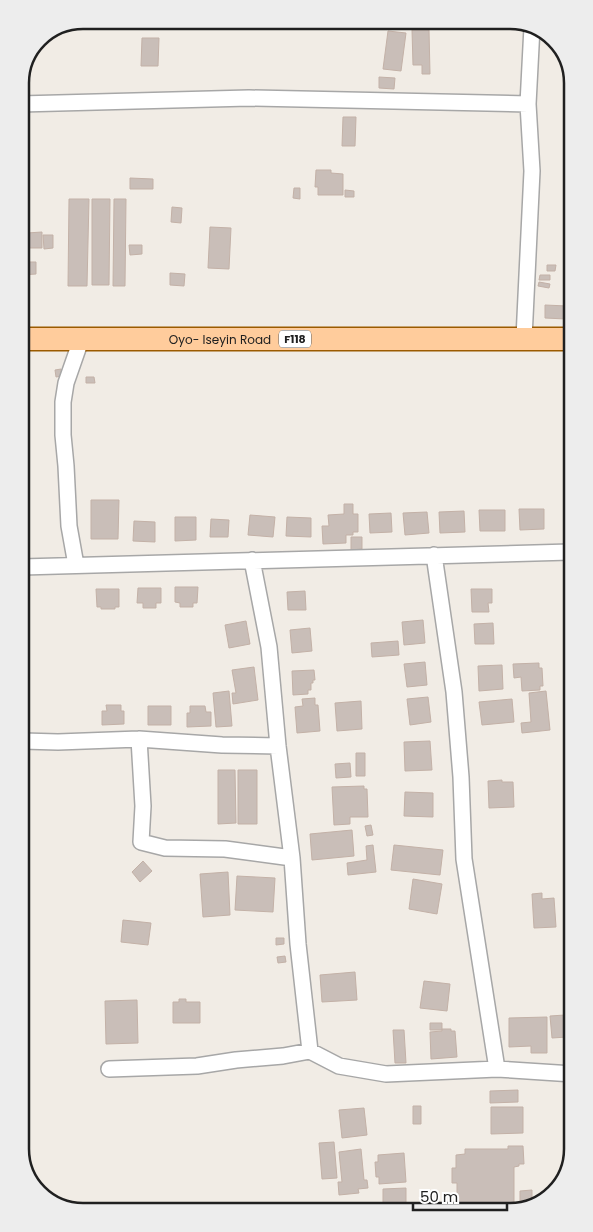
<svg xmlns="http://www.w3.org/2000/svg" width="593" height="1232" font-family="Poppins,sans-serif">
  <rect width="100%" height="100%" fill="#f1ece5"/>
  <path fill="#c9beb8" stroke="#c3b1a7" d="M143,20H160V29H143Z
    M164,20H184V29L164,28Z
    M412,30H429L430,74H422V65H413Z
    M388,31L406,33L401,71L383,69Z
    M142,38H159L158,66H141Z
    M379,77L395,78L394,89L379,88Z
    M343,117H356L355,146H342Z
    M316,170H331V173L343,174V195H318V187H315Z
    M130,178L153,179V189H130Z
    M294,188H300V199L293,198Z
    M345,190L354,191V197H345Z
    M69,199H89L87,286H68Z
    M92,199H110L109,285H92Z
    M114,199H126L125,286H113Z
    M172,207L182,208L181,223L171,222Z
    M210,227L231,228L229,269L208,268Z
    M42,232V248H28L27,233Z
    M43,235H53V248L44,249Z
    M129,245H142V254L130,255Z
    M21,262H36V274L21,275Z
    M547,265H556L555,271H547Z
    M170,273L185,274L184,286L170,285Z
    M540,275H550V280H539Z
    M539,282L550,284L549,288L538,286Z
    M545,305L567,306L566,319L545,318Z
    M61,369L62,376L56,377L55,370Z
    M86,377H94L95,383H86Z
    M91,500H119L118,539H91Z
    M344,504H353V514H358V532H353V535H346V543L323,544L322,526H329L328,515L344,514Z
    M519,509H544V529L520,530Z
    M479,510H505V531H480Z
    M464,511L465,532L440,533L439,512Z
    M427,512L429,533L405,535L403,513Z
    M391,513L392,532L370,533L369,514Z
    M250,515L275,517L273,537L248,535Z
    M175,517H196V540L175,541Z
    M287,517L311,518V537L286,536Z
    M211,519L229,520L228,537H210Z
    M134,521L155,522V542L133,541Z
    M351,537H362V549L351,550Z
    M175,587H198L197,603H193V607H180V603L175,602Z
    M138,588H161V603H156V608H143V603H137Z
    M96,589H119V607H115V609H101V607H97Z
    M471,589H492V603H488L489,612H472Z
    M305,591L306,610H288L287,592Z
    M423,620L425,643L404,645L402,622Z
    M246,621L250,644L229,648L225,625Z
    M493,623L494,644H475L474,624Z
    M310,628L312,651L292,653L290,630Z
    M398,641L399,655L372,657L371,643Z
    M425,662L427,685L407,687L404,664Z
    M539,663V668H542L543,686H540V690L522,691L521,677L514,678L513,664Z
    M502,665L503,689L479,691L478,666Z
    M254,667L258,700L233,704L232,693H236L232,670Z
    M314,670L315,680H313V683H311V690H308V694L293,695L292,671Z
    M229,691L232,726L216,727L213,693Z
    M546,691L550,730L522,733L521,723L531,722L529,693Z
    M428,697L431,722L410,725L407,699Z
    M315,698V705H318L320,731L297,733L295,707L303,706L302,699Z
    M512,699L514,722L482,725L479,702Z
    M361,701L362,729L337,731L335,703Z
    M106,705H121V711H124V724L102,725V711H107Z
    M148,706H171V725H148Z
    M190,706H205L206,712H211V726L187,727V713H190Z
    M430,741L432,770L405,771L404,742Z
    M356,753H365V776H356Z
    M350,763L351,777L336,778L335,764Z
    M218,770H235L236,823L218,824Z
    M238,770H257V824H238Z
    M502,780V782H513L514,807L489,808L488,781Z
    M364,786V789H367L368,817H350V824L334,825L332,787Z
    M405,792L433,793V817L404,816Z
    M371,825L373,835L367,836L365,826Z
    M352,830L354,856L312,860L310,834Z
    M373,845L376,872L348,875L347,863L367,860L366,846Z
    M394,845L443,850L440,875L391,870Z
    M143,861L152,871L140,882L132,872Z
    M228,872L230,915L203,917L200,874Z
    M237,876L275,878L273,912L235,910Z
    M413,879L442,884L437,914L409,909Z
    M542,893V899L554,898L556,927L534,928L532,894Z
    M123,920L151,923L148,945L121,942Z
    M276,938H284V944L276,945Z
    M285,956L286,962L278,963L277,957Z
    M355,972L357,1000L322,1002L320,975Z
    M424,981L450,984L447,1011L420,1008Z
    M179,999H186V1002H200V1023H173V1002H179Z
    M137,1000L138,1043L106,1044L105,1001Z
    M565,1015L567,1037L552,1038L550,1016Z
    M547,1017V1053H531V1046L509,1047V1018Z
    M430,1023H442V1030H430Z
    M442,1029H451V1031H455L457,1057L431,1059L430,1032L442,1031Z
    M393,1030H404L406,1063H395Z
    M518,1090V1102L490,1103V1091Z
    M413,1106H421V1124H413Z
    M491,1107H523V1133L491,1134Z
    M364,1108L367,1135L342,1138L339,1110Z
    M334,1142L337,1178L322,1179L319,1143Z
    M508,1146H523L524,1164H519V1166L514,1167V1208H496V1205H457V1183H452V1168H456V1155L465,1154V1149H508Z
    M361,1149L364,1180H367L368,1188L358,1189L359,1193L339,1195L338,1182H342L339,1152Z
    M404,1153L406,1182L379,1184V1177H376L375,1162H378V1155Z
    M406,1188V1209H383V1189Z
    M532,1190V1207L520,1208V1191Z"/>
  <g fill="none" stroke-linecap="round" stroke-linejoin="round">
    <defs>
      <path id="minor" d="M20,104L249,98L528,104
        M524,338L532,171L528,104L532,27
        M434,555L454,692L461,777L464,859L497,1069
        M252,560L269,647L278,746L292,858L298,944L310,1051
        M76,565L69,526L66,466L63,435V402L66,383L81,340
        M22,567L570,552
        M139,739L143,806L141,842L165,848L225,849L292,858
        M23,741L58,742L139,739L222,745L278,746
        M109,1069L197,1066L236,1060L283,1056L310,1051L339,1066L386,1074L497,1069L573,1074"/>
      <g id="primary">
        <path id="s1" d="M21,339H570"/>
      </g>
    </defs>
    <use href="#minor" stroke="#a7a7a7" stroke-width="18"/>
    <use href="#primary" stroke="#9b5b00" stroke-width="25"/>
    <use href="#minor" stroke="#fff" stroke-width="15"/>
    <use href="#primary" stroke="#ffcc9c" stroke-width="22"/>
  </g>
  <g text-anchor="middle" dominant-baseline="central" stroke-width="4" stroke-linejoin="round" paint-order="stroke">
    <rect fill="#fff" stroke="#636363" stroke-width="1" x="279" y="330.5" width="32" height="17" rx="4"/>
    <g font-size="11" font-weight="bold" fill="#202020">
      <text x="295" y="339">F118</text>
    </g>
    <g font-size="12" fill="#202020" stroke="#fff">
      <text stroke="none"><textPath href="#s1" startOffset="199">Oyo- Iseyin Road</textPath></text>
    </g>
  </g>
  <path d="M0 0H593V1232H0ZM83 29H510A54 54 0 0 1 564 83V1149A54 54 0 0 1 510 1203H83A54 54 0 0 1 29 1149V83A54 54 0 0 1 83 29Z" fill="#ededed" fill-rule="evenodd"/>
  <path fill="none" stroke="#202020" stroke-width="2.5" d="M83 29H510A54 54 0 0 1 564 83V1149A54 54 0 0 1 510 1203H83A54 54 0 0 1 29 1149V83A54 54 0 0 1 83 29Z"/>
  <path d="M413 1202v8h94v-8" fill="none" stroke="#202020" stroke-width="2.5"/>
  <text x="420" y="1202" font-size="15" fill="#202020" stroke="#ffffff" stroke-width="4" paint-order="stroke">50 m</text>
</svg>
